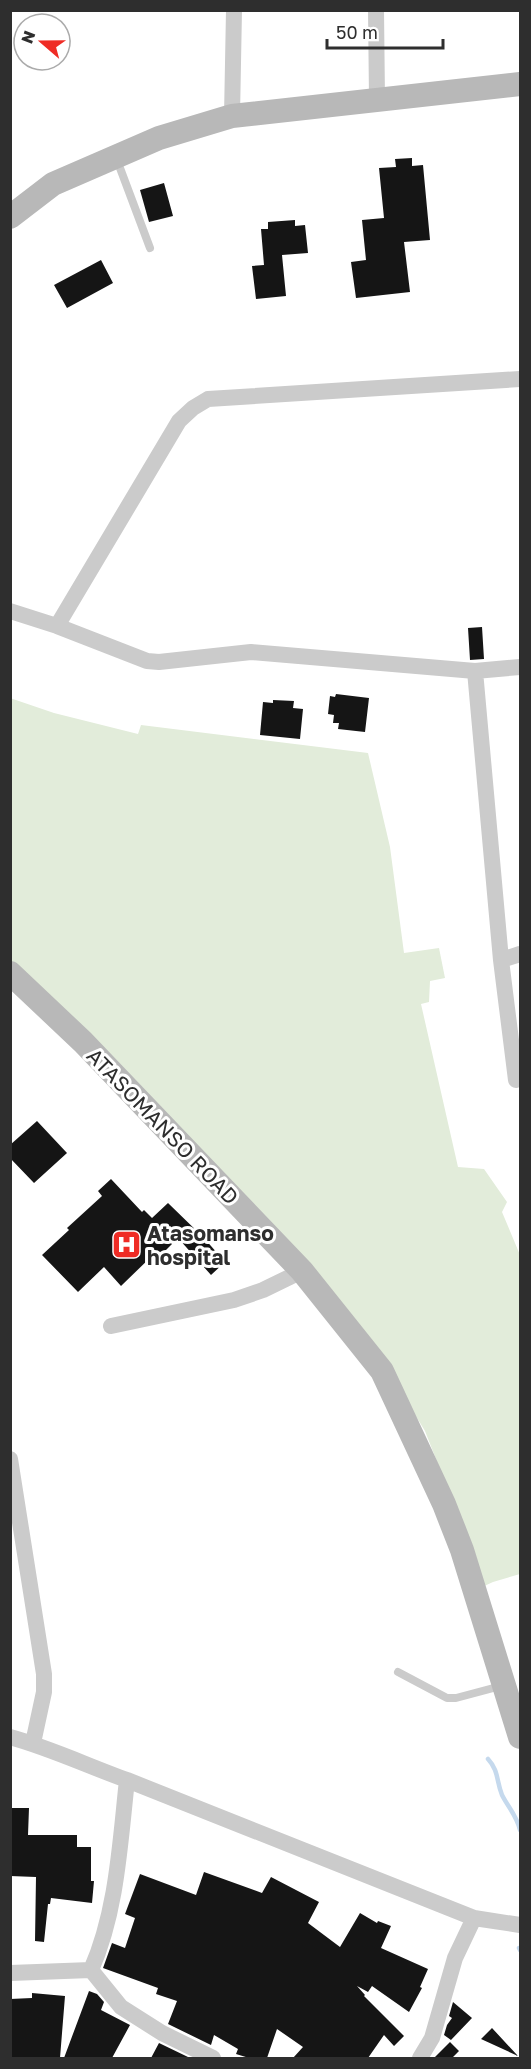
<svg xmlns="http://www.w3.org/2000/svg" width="531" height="2069" font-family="'Golos Text',sans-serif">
  <rect width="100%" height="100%" fill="#fff"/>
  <path fill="#e2ecda" d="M10,698L54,713L138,734L141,725L368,753L390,847L404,953L439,948L445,978L430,981L429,1002L421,1004L458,1167L484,1169L507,1202L502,1212L520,1255V1574L493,1582L480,1588L463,1528L425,1431L384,1364L11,970Z"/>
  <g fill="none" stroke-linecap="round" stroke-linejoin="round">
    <path stroke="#c5d9ed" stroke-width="4.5" d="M488,1759C499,1771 496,1780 502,1795C508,1807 517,1816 520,1830
      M519,1948L520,1950"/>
  </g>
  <path fill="#151515" d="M412,158V166L423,165L430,240L404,242L410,292L356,298L351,262L366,260L362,220L384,218L379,168L396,167L395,159Z
    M164,183L173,216L149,222L140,190Z
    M295,220V226L305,225L308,253L282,255L286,296L256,299L252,266L264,265L261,229H268V222Z
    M101,260L113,283L67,308L54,285Z
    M482,627L484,659L470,660L468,628Z
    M336,694L369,698L365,732L338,729L339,723H333L334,715L328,714L330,696L335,697Z
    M273,700L294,701L293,708L303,709L300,739L260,735L263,702L273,703Z
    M37,1121L67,1153L34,1183L10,1158V1145Z
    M111,1179L142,1212L144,1210L152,1218L168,1203L204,1238L225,1262L211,1275L178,1238L158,1258L154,1254L121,1286L104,1267L78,1292L42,1255L69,1230L67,1228L102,1196L98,1191Z
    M10,1808H29L28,1835H77V1847H91V1881H94L92,1903L51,1898L50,1904H48L44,1942L35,1941L36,1877L10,1876Z
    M204,1872L262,1893L271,1877L319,1902L308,1923L340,1947L360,1913L377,1923L378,1921L391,1926L381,1948L428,1969L420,1987L422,1988L409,2012L372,1986L368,1992L357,1986L365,1995L364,1996L404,2036L394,2046L384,2035L368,2058H293L303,2047L277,2029L267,2058H249L236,2054L238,2049L214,2035L211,2045L168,2024L177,2001L156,1994L158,1988L103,1968L112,1943L125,1948L135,1918L125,1914L140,1874L196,1895Z
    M89,1991L97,1994L104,2002L101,2010L130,2025L112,2058H64Z
    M32,1993L65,1996L60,2058H10V1999L32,1998Z
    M453,2002L472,2018L451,2040L444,2035L447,2025L452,2018L449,2016Z
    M492,2028L518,2056L481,2039Z
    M450,2042L459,2051L452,2058H434Z
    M159,2043L188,2057L151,2058Z"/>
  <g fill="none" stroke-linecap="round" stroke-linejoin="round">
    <path stroke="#cbcbcb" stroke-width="8" d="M117,160L150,248
      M398,1672L447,1698H456L501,1686"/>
    <path stroke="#cbcbcb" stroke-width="16" d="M376,10L377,99
      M232,116L234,10
      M10,611L57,626L147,661L159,662L251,652L475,671L520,667
      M57,626L179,421L193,408L208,399L520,379
      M475,671L501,960L516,1080
      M501,960L520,954
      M111,1326L234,1300L263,1290L302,1271
      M10,1459L44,1674V1692L33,1743
      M10,1737C50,1748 88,1766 127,1780L474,1918L520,1925
      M91,1970L121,2007L162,2033L213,2058
      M10,1973L91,1970C117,1911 120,1843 127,1780
      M420,2058L432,2038L455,1958L474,1918"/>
    <path stroke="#b8b8b8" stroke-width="24" d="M10,217L53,184L159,138L232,116L520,84
      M10,973L83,1042L302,1271L382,1371L444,1504L462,1550L520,1737"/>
  </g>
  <defs>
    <symbol id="hospital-square" viewBox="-11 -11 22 22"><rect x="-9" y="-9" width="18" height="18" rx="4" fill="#ef2c25" stroke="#fff"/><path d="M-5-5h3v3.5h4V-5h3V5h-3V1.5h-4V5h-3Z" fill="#fff"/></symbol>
  </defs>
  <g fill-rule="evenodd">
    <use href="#hospital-square" x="110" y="1228" width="33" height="33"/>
  </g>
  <g text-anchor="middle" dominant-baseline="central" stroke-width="6" stroke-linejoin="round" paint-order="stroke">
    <g font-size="21" fill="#2e2e2e" stroke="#fff">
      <text transform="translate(163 1126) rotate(46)">ATASOMANSO ROAD</text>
    </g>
    <g font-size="21" font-weight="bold" fill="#2e2e2e" stroke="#fff" text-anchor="start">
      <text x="147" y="1233">Atasomanso<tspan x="147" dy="24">hospital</tspan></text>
    </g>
  </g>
  <rect width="531" height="2069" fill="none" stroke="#2e2e2e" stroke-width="24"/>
  <g transform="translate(42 42) rotate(290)"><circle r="28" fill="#ffffff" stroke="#ababab" stroke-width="1.5"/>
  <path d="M0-4.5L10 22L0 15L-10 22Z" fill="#ef2c25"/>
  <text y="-9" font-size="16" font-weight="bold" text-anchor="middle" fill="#2e2e2e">N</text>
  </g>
  <path d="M327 39v9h116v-9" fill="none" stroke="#2e2e2e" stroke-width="3"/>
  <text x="336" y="39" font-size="18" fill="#2e2e2e" stroke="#ffffff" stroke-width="4.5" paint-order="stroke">50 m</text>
</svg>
